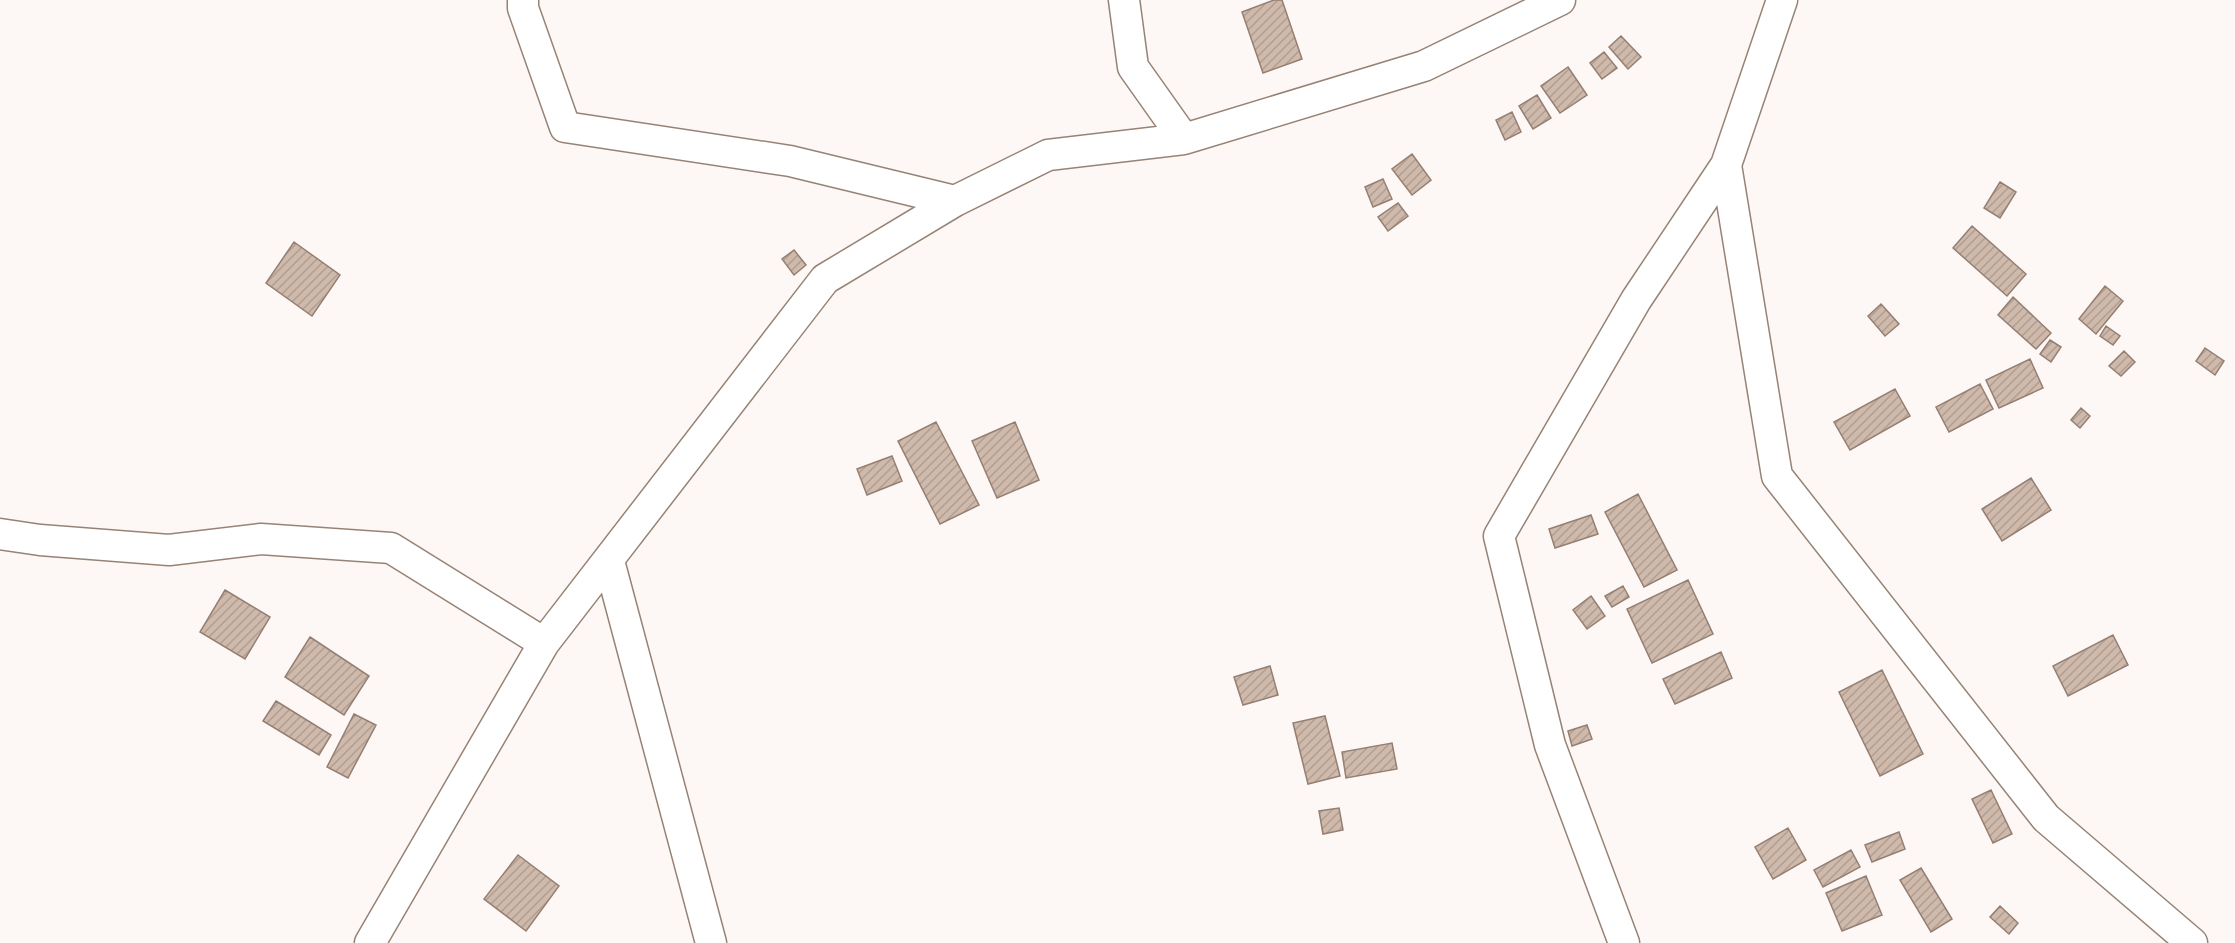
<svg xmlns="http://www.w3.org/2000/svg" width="2235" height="943" font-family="Montserrat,sans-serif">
  <defs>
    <pattern id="building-hatch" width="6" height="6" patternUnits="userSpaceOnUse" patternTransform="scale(1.5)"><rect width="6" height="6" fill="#cfb9ab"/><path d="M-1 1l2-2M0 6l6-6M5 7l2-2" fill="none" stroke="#b19e92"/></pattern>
  </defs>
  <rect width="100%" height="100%" fill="#fdf8f5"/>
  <path fill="url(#building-hatch)" stroke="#947f72" stroke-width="1.5" d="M1274,0H1282L1302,59L1263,73L1242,12Z
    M1621,36L1641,57L1628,69L1609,47Z
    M1604,52L1617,68L1602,79L1590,63Z
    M1568,67L1587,95L1560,113L1541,86Z
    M1537,95L1551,118L1533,129L1519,106Z
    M1512,112L1521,132L1505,140L1496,120Z
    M1412,154L1431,180L1412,195L1392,169Z
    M1383,179L1392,199L1373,207L1365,187Z
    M2000,182L2016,192L2000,218L1984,208Z
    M1398,203L1408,216L1388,231L1378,217Z
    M1972,226L2026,274L2007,296L1953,248Z
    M294,242L340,275L312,316L266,283Z
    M794,250L806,265L794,275L782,259Z
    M2105,286L2123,301L2096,334L2079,319Z
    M2013,297L2051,333L2036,349L1998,315Z
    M1881,304L1899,324L1885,336L1868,316Z
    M2106,326L2120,336L2113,345L2100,336Z
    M2050,340L2061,347L2051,362L2040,354Z
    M2205,348L2224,361L2215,375L2196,361Z
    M2124,351L2135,362L2121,376L2109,366Z
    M2030,359L2043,388L1999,408L1986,380Z
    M1980,384L1993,409L1949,432L1936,407Z
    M1895,389L1910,416L1850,450L1834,422Z
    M2081,408L2090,416L2080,428L2071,420Z
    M936,422L979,505L940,524L898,441Z
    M1015,422L1039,480L997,498L972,441Z
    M892,456L902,481L867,495L857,469Z
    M2031,478L2051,510L2002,541L1982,509Z
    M1638,494L1677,570L1644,587L1605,512Z
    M1591,515L1598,534L1555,548L1549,529Z
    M1688,580L1713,634L1652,663L1627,609Z
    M1623,586L1629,597L1612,607L1605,596Z
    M225,590L270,617L245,659L200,632Z
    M1591,596L1605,616L1587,629L1573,610Z
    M2113,635L2128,665L2068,696L2053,666Z
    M310,637L369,676L344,715L285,677Z
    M1721,652L1732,678L1675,704L1663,679Z
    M1270,666L1278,695L1243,705L1234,677Z
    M1882,670L1923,754L1880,776L1839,692Z
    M276,701L331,735L319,755L263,721Z
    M354,714L376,725L348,778L327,767Z
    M1325,716L1340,776L1308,784L1293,723Z
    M1587,725L1592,739L1572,746L1568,731Z
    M1392,743L1397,769L1346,778L1342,752Z
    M1991,790L2012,834L1993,843L1972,799Z
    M1339,808L1343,830L1323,834L1319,811Z
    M1788,828L1806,860L1773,879L1755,847Z
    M1899,832L1905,849L1872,862L1865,845Z
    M1851,850L1860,867L1823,887L1814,870Z
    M518,855L559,886L526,931L484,899Z
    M1921,868L1952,919L1931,932L1900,880Z
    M1866,876L1882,915L1842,931L1826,893Z
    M2000,906L2018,923L2009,934L1990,917Z"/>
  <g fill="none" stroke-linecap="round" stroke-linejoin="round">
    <defs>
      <path id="minor" d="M523,0V8L565,127L790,161L955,201
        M1124,0L1133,67L1184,139
        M1782,0L1726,165L1777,476L2046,818L2192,943
        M0,534L40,540L169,550L261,539L391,548L544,643
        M609,561L711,943
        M370,943L544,643L825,279L955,201L1048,155L1184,139L1424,66L1560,0
        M1624,943L1550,745L1499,536L1636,300L1726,165"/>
    </defs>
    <use href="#minor" stroke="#978375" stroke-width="33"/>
    <use href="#minor" stroke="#fff" stroke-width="30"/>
  </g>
</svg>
